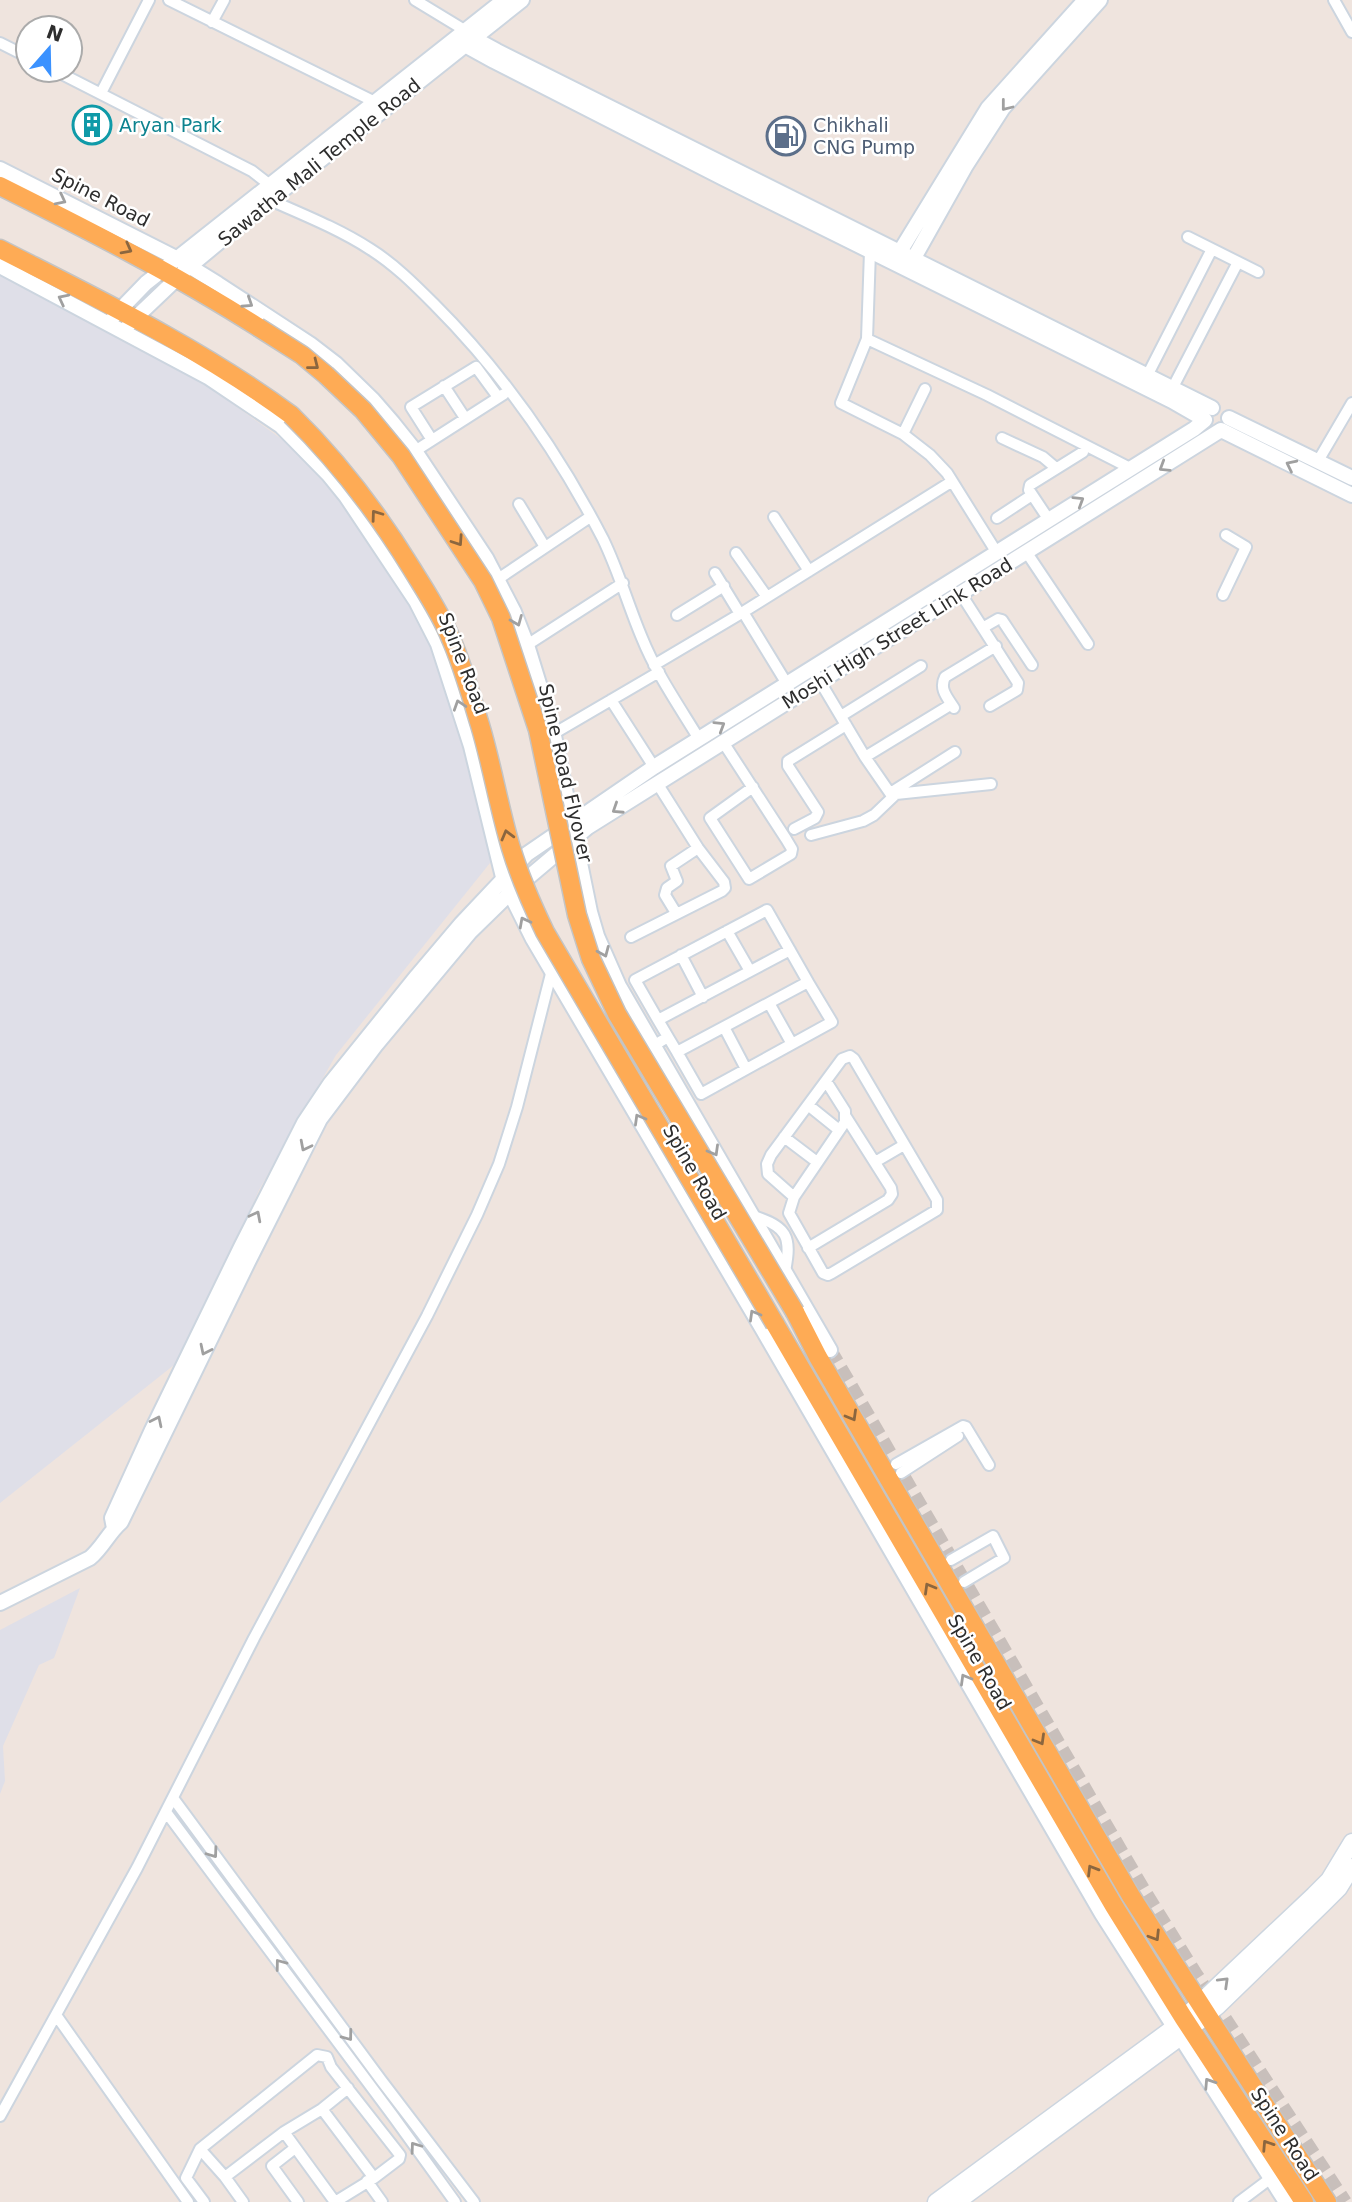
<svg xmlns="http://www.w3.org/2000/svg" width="1352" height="2202" font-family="'DejaVu Sans',sans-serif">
  <rect width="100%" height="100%" fill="#efe4de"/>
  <path fill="#dfdfe8" d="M0,274L176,363L316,464L423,611L498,853L336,1055L259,1190L226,1267L174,1365L0,1503Z
    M80,1588L54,1658L39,1665L3,1746L5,1781L0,1794V1630Z"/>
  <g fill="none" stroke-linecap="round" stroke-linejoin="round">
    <path stroke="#c8bfbb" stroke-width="14" stroke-dasharray="14 7" stroke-linecap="butt" d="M830,1350L1143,1889L1195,1973L1345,2202"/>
    <defs>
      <path id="minor" d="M169,0L375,102
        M415,0L466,31
        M1334,0L1352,32
        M212,22L224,0
        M0,43L28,57
        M54,70L252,171L270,185
        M101,93L149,0
        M270,200C304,215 339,229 370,249C394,264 414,284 434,304C502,372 559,454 603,539C619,572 628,605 642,638C656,673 679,706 699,739
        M1188,237L1258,272
        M870,251L867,339L841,403L903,434L930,455L947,473L997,553
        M867,339L987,395L1130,468
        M1147,376L1212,249
        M444,386L465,418
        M1172,389L1238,262
        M903,434L925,389
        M1002,438L1043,457L1056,468
        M432,440L411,407L476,367L498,397
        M415,451L504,394
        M1318,461L1352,403
        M519,504L545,547
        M774,517L809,571
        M997,518L1032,495
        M1049,520L1029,490L1030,485L1083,452
        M736,553L767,597
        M1027,553L1088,644
        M715,573L740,614
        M498,579L590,517
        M961,594L1018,683L1017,690L990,706
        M1223,595L1246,547L1226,535
        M743,612L787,684
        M677,615L724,586
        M984,627L998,619L1002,620L1032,665
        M527,645L623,583
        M654,665L740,614L951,482
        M812,668L865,757L892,796
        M611,700L654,767
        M954,708C947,697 939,689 945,677L996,646
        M841,716L921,666
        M553,734L659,672
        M723,742L786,839L792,849L791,854L749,879L710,818L753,787
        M865,757L947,707
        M892,792L955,752
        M794,829L815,818L818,812L788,766V761L846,725
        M811,835L863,821L874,815L896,794L991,784
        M676,913L665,895L667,888L677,881L671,866L698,848
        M727,931L750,971
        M631,937L722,891L725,888L724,882L698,848L657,783
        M681,955L703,997
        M769,1003L792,1044
        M724,1027L746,1069
        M668,1037L658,1020L790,950
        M653,1046L668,1037L677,1052L808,982L767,910L635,980L658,1020
        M677,1052L701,1094L832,1022L808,982
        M808,1105L839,1130
        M784,1137L817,1162
        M875,1162L904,1145
        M794,1197L768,1174L767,1164L771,1155L842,1059L850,1056L854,1059L937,1200V1210L832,1273L828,1275L823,1273L789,1213L794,1197L845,1122V1111L826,1081
        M753,1216C787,1226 792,1237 785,1271
        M808,1248L888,1200L892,1194L891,1188L846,1117
        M896,1464L963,1426L966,1427L989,1465
        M901,1473L958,1436
        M951,1560L993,1536L1004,1558L964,1582
        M173,1798L381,2080L474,2202
        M166,1812L393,2116L455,2202
        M56,2015L188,2202
        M322,2109L348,2088
        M0,2116L137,1868L254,1638L427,1316L477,1215L499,1164L517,1107L552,970
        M284,2132L335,2202
        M295,2148L272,2166L298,2202
        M200,2149L225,2177L243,2202
        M367,2181L382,2202
        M204,2202L186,2178L200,2149L317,2055L327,2057L331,2067L400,2155L399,2159L374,2178L322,2109L284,2132L225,2177
        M335,2202L374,2178
        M1239,2202L1271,2178"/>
      <path id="tertiary" d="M466,31L473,38L497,51L1212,408
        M0,169L176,258L218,284L310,344L336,364L373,400L393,423L413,448L486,558L514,612L527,645L552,726L590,912L597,936L619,986L830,1350
        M896,258L988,108L1085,0
        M910,265L965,167L1003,108L1100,0
        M0,266L208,377L281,426L329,475L346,496L416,601L438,644L471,746L504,881L533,939L763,1330L1102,1914L1286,2202
        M114,316L146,283L504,0
        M129,324L190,266L270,200L522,0
        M1229,418L1352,478
        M114,1528L112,1518L152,1430L241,1247L304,1123L330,1084L417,976L461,924L527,854L654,767L1194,429L1205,420L1172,401L723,178L494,61L465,45L458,38
        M0,1603L90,1558C103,1547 109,1532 121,1522L248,1262L320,1119L375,1046L470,932L510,893L588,827L1221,430L1352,495"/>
      <path id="secondary" d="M936,2202L1173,2028L1314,1895L1329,1880L1352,1842
        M957,2202L1179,2038L1218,2006L1323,1904L1339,1888L1352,1867"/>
      <path id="primary" d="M0,186C88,230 175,274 258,327
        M0,249C100,300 200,348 291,415
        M795,1312L818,1357L1131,1896L1327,2202
        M775,1324L1114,1906L1183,2017L1304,2202"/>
    </defs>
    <use href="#minor" stroke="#ccd5df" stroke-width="14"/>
    <use href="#tertiary" stroke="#ccd5df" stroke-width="18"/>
    <use href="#secondary" stroke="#ccd5df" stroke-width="19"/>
    <use href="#primary" stroke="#c4c4c4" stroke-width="21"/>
    <use href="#minor" stroke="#fff" stroke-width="10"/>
    <use href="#tertiary" stroke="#fff" stroke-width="14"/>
    <use href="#secondary" stroke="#fff" stroke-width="16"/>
    <use href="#primary" stroke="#feab55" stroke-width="18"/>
    <defs>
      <path id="primary-bridge" d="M258,327L302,355L326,375L363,410L401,456L483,581L501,618L538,730L577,915L591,959L617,1014L795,1312
        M291,415C339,462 377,512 412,569C426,592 441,614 451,639C463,666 471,696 480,725C492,765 499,808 511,848C520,878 532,905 545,932L775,1324"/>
    </defs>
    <use href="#primary-bridge" stroke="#c4c4c4" stroke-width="21" stroke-linecap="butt"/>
    <use href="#primary-bridge" stroke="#feab55" stroke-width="18"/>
  </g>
  <defs><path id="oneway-chevron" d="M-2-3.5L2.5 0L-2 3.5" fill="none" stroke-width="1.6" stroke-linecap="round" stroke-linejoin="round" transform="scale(1.75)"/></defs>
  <g stroke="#a0a0a0">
    <use href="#oneway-chevron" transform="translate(1006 106) rotate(128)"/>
    <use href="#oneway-chevron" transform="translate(61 200) rotate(27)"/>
    <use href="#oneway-chevron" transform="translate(63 299) rotate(-153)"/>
    <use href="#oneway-chevron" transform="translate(248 303) rotate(33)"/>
    <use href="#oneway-chevron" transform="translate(1291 465) rotate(-154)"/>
    <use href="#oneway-chevron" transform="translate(1164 467) rotate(148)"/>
    <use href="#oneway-chevron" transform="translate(1079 501) rotate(-32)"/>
    <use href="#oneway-chevron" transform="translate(517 621) rotate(68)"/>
    <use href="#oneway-chevron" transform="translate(459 705) rotate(-108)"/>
    <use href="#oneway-chevron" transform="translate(720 726) rotate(-32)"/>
    <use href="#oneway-chevron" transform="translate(617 809) rotate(147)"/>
    <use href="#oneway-chevron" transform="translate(524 922) rotate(-118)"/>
    <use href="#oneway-chevron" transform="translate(604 952) rotate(67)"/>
    <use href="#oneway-chevron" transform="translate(639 1119) rotate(-120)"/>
    <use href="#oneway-chevron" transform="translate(305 1146) rotate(117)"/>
    <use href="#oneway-chevron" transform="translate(714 1151) rotate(60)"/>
    <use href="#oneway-chevron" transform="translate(256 1216) rotate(-63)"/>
    <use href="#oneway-chevron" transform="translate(754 1315) rotate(-120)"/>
    <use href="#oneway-chevron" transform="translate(205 1350) rotate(116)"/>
    <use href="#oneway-chevron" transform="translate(157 1421) rotate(-64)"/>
    <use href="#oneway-chevron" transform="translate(965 1679) rotate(-120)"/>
    <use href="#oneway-chevron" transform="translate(213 1853) rotate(54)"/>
    <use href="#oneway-chevron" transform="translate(280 1964) rotate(-127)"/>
    <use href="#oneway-chevron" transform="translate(1224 1982) rotate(-44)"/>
    <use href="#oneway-chevron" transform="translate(348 2036) rotate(53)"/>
    <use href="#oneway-chevron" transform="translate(1209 2083) rotate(-123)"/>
    <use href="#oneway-chevron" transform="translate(415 2147) rotate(-126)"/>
  </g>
  <g stroke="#8b663f">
    <use href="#oneway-chevron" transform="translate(127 249) rotate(28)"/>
    <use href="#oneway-chevron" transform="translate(314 365) rotate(38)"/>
    <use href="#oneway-chevron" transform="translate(376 515) rotate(-126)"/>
    <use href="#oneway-chevron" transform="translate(458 541) rotate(56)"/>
    <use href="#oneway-chevron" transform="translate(507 835) rotate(-105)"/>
    <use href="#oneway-chevron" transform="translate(852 1416) rotate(60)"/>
    <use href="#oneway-chevron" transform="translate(929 1588) rotate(-120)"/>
    <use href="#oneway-chevron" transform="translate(1040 1740) rotate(60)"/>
    <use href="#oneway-chevron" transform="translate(1092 1870) rotate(-121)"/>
    <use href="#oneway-chevron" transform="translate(1155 1936) rotate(58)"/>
    <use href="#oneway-chevron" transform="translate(1267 2145) rotate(-123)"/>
  </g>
  <defs>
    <symbol id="building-ring" viewBox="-11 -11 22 22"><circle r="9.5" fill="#fff" stroke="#0f9aa8" stroke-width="1.5"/><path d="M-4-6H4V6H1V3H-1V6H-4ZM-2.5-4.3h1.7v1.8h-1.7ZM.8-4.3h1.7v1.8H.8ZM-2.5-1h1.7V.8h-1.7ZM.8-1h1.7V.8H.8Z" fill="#0f9aa8"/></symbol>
    <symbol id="fuel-ring" viewBox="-11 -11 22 22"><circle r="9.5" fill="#fff" stroke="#5c6f8a" stroke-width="1.5"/><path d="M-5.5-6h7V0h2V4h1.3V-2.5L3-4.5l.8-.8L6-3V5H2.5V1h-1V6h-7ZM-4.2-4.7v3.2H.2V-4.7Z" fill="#5c6f8a"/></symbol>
  </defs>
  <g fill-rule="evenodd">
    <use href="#building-ring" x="70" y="103" width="44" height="44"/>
    <use href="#fuel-ring" x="764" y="114" width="44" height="44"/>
  </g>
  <g text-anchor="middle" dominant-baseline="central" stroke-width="5" stroke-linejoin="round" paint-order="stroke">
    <g font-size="19" fill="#0d838f" stroke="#fff" text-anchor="start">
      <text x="119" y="125">Aryan Park</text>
    </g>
    <g font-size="19" fill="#4e5e75" stroke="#fff" text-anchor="start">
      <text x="813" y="125">Chikhali<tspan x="813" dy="22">CNG Pump</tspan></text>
    </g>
    <g font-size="19" fill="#2d2d2d" stroke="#fff">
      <text transform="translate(319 162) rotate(-39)">Sawatha Mali Temple Road</text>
      <text transform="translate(101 197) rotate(27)">Spine Road</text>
      <text transform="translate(897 633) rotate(-32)">Moshi High Street Link Road</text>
      <text transform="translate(464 663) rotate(69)">Spine Road</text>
      <text transform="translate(566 773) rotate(77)">Spine Road Flyover</text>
      <text transform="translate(695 1172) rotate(60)">Spine Road</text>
      <text transform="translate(980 1662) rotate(60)">Spine Road</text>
      <text transform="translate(1285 2134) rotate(57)">Spine Road</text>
    </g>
  </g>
  <g transform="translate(49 49) rotate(20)"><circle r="33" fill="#ffffff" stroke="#ababab" stroke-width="2"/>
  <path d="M0-5L12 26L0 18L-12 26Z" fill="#3b92ff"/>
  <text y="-10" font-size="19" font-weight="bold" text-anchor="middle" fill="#2d2d2d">N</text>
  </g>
</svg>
